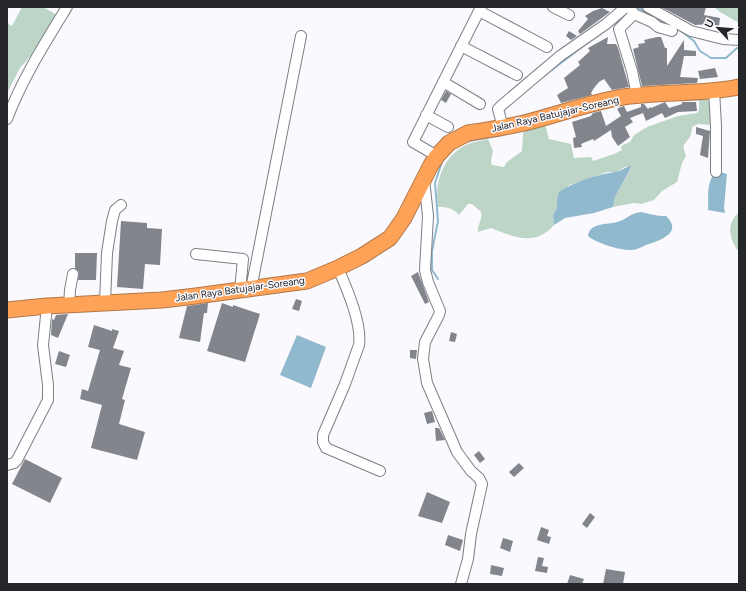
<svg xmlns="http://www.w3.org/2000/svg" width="746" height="591" font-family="Figtree,sans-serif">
  <rect width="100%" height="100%" fill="#fafafe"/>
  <path fill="#bdd5c6" d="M22,7H43L57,15L39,46L20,68L7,93V23L12,26Z
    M714,7H739V23L720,12Z
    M708,99L710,108V125L698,124L692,127C692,130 691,135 690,137C683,147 682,143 686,156L682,163L677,182L662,191L654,200L641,204L634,203L613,207L615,197L632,167H625L616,172H607L569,185L557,200V208L553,215L554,225C535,247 514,237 491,228L478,232C477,225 483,219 481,212L472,204H468L459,215C453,208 447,207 438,207C434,183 443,156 466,145C472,142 481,141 488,139L493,151L491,161L492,165L504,167L507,162L522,151L523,134L526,128L545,124L549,139L571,144L574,158L591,157L593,161L614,154L622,150L621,146L630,142L634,135L647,127L678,116L697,113L699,110V100Z
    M739,210V252C732,244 726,228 734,218C736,215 738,214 739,210Z"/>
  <path fill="#90b9ce" d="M632,166L615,197L613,207L594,213L565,218L554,225L553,215L557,208V200L559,192C575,181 596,175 615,172C621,171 625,167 632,166Z
    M718,171L727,174L724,208L725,213L708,210C709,198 705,179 718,171Z
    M641,212C651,214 655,216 666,216C684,233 659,241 646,245C642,247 636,250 632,250C621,251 596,243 588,236C590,222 607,225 617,222C626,220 630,213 641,212Z
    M297,335L326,347L311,388L280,375Z"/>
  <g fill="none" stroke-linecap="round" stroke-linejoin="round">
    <path stroke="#90b9ce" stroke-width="2" d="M633,8L637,7L670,25
      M681,31L694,41L700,51L711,58H726L737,48H739
      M536,82L628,12
      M469,141L503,135L506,134
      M438,279L432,270V251L438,221L435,183L442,162"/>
  </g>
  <path fill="#83858d" d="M661,7H706L704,15L720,18L719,26L710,24L695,25Z
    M602,8L610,12L580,34L578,31L588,19L585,16L593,11Z
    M569,31L577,36L571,40L566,36Z
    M608,37L607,44H616L618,48L629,87L612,90L604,79L599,82L594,88L591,93L592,95L561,103L557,95L568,88L564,78L580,65L578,62L590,51L588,48Z
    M657,37H661L665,48H667V66L684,40V50L696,51V56H684L680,77L698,78L697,83L642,86L633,49L639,47L638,44L645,43L644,40Z
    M715,68L718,77L700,79L698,71Z
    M446,91L451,94L446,103L441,100Z
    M665,102L669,108L682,104V102H696L697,111L678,112L665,118L662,113L646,121L643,113L630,118L633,122L625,127L630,137L618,146L612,137L611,130L594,141L593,139L581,144L582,147L574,148L573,138L576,137L572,122L591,116L593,113L601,111L606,126L621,116L617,109L621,107L624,106L627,112L641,107V104H644L648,109L650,107L651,108Z
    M696,127L710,131L708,158L700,155L703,136L696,134Z
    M121,221L147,223V228L162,229L160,265L145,264L143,289L117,287Z
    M75,253H97L96,280H78L79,272L75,268Z
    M418,272L429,302L425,304L411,276Z
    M296,299L302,301L299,311L292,309Z
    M208,303L207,313H204L200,342L179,338L187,306Z
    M222,303L233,307V305L260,314L245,362L207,351Z
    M68,314L58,338L51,335L52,319L54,320L56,315Z
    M94,325L112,331V329L119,331L113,348L124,351L119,365L131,368L122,399L125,400L119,424L145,432L137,460L91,448L102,405L80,399L82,389L88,391L100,350L88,347Z
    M451,332L457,334L455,342L449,341Z
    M410,350H417L416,359L410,358Z
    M59,351L70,355L66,367L55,364Z
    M432,411L435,422L427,424L424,413Z
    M435,428H439L445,440L436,441Z
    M479,451L485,459L480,463L474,455Z
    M25,459L62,478L50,503L12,484Z
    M519,463L524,468L514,477L509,472Z
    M427,492L450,502L442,523L418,516Z
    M590,513L595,517L587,528L582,524Z
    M541,527L549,530L547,536L551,537L549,544L537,540Z
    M448,535L463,540L460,551L445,545Z
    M503,538L513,541L510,552L500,548Z
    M538,557L544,558L542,566L548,567L547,573L535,571Z
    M491,565L504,568L502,576L490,574Z
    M606,569L625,572L623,584H603Z
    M570,575L584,579L582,584H567Z"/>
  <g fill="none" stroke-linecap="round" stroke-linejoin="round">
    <defs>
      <path id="minor" d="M553,7L569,15
        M648,7L691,31L723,39L739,40
        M631,9L634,14L652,22L658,27L672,31
        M479,11L547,47
        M634,14L619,29L632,71L637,95
        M461,46L517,75
        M443,82L480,104
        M714,90L716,126V172
        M426,115L448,127
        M7,119C22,79 45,43 67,7
        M500,127L501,120L498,109L502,105L560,56L606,24L626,7
        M437,156L413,142L481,7
        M424,179L428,216L425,270L428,282L440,311L439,315L425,342L423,359L427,383L457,452L471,471L479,478L482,484L471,534L468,559L461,584
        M196,254L243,259L240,291
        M338,268C347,289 362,323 359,345L345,384L323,435V442L326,448L380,471
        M251,289L301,36
        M105,303L107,253L112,221L115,210L121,205
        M69,305L70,290L73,274
        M7,465L14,463L17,460L48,400V385L43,345L47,306"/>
      <path id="highway" d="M7,310L47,306L162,300L196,296L307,281L338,268L362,256L390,238L404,218L431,165L437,156L449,143L468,133C488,130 508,127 528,122C560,114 591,102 623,97C661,91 701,95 739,87"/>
    </defs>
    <use href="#minor" stroke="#7d7f86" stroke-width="12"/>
    <use href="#highway" stroke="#b27748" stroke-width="17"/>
    <use href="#minor" stroke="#fff" stroke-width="10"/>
    <use href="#highway" stroke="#fea258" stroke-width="15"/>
  </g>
  <g text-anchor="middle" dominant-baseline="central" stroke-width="3" stroke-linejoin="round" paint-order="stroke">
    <g font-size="10" fill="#252629" stroke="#fafafe">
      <text transform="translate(555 114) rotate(-13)">Jalan Raya Batujajar-Soreang</text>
      <text transform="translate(240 289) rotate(-8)">Jalan Raya Batujajar-Soreang</text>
    </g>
  </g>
  <rect width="746" height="591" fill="none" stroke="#252629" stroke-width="16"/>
  <g transform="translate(718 28) rotate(296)" stroke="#fafafe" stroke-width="3" paint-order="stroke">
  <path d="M0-3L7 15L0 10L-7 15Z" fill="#252629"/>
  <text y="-6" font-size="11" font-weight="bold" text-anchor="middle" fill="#252629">U</text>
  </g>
</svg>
